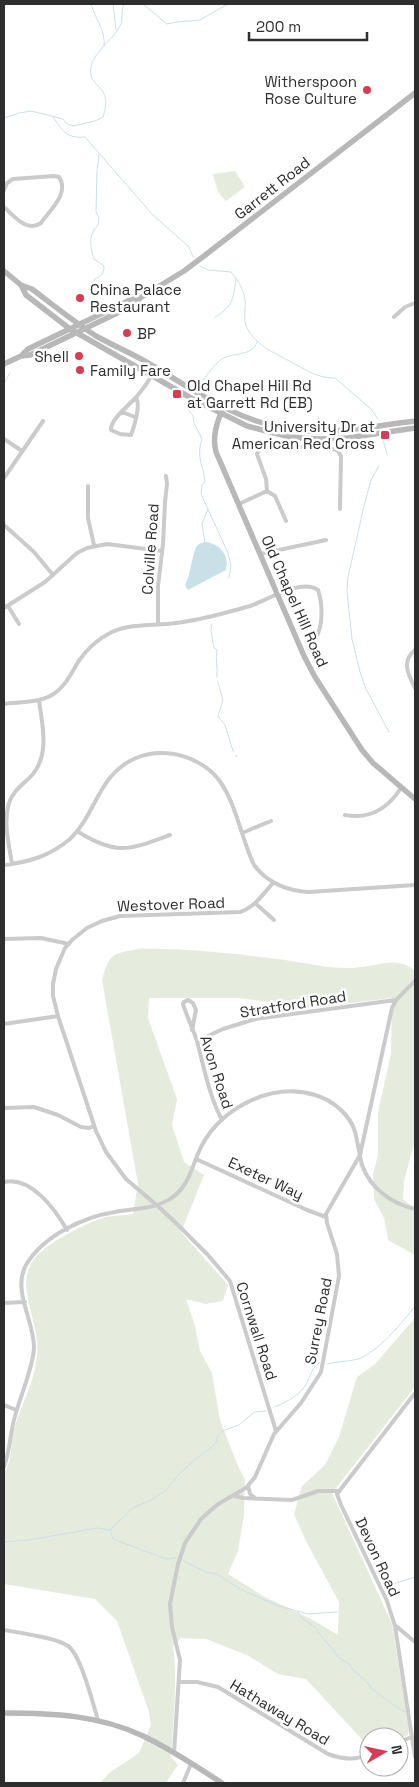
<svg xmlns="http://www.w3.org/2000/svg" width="419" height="1787" font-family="'Space Grotesk',sans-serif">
  <rect width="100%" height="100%" fill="#fff"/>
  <path fill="#e5ebdd" d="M235,171L245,187L226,201L218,192L213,174Z
    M138,949C182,948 227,953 270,958C298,961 326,969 353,968C374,967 398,955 415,971V1140L404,1181L403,1199L415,1209V1255L388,1240L384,1218L374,1199L373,1174L378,1155V1112L391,1054L392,998L285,1011L269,1002L238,998H149L148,1018L177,1099L172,1125L184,1162L204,1175L181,1232L228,1285L223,1301L206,1304L186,1299L195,1326L200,1351L212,1373L220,1420L237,1464L245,1480L244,1515L238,1551L228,1574L263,1596L313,1620L338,1635L339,1602L306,1541L294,1514L302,1486L325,1465L339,1437L357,1377L375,1364L415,1318V1387L332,1493L392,1624L409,1729L408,1735L399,1739V1737H369V1747L306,1679L278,1674L247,1655L206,1639L181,1638L173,1646C178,1682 173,1720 171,1757L178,1765L166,1783H100L109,1773L139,1753L151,1725L149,1712L117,1621L95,1599L4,1584V1473C13,1462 10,1443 14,1429C21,1404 35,1382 37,1356C40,1332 27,1308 26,1284C26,1278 29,1267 32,1262C42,1245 87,1222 106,1217C115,1215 124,1216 133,1214L138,1184L102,980C110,953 111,954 138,949Z"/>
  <path fill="#cae0e9" d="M205,542C219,543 230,555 226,570L188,590L185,586C190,577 193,550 197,546C200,543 201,543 205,542Z"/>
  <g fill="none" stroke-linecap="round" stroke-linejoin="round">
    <path stroke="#cae0e9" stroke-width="1" d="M91,4C95,19 106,30 104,46
      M113,4L116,30
      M143,4L167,24L177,22L200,20L228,4
      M53,117C62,131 68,139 85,137L152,214L189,247L193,257
      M4,118L19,113L31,111L63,119L66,123L73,126L95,121L103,117C107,103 108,95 97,85C95,82 92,80 91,76C87,55 112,42 120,26C124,19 120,11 124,4
      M200,266L208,270L231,272C238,280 243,289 245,299C246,309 243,317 246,326C254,345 275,353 291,362C307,370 316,378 335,378L371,409L378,419
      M92,297L91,289L95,279C101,276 104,274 104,266L94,259C90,247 88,235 98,225L99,218L96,212L97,171L99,155
      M215,317C232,308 234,297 236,279
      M4,383L10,373
      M200,384C207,376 213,365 222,359C233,352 252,357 257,342
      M186,407L193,416L194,423L202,439C196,457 203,465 205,481L202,485L201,494L228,553L231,566L229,578
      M383,440L387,454
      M379,466L371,480L364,506L348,577L347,591L352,639L360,672L366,689L389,732
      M205,543L202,524L208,509
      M212,624L211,631L214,648L217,650C215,658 218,668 217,677
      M218,683L223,700L218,716L225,725L233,751
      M236,755L237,757
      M327,1364C338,1361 348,1362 358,1359C378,1352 403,1322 415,1306
      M275,1407C288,1401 299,1396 307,1383C311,1375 311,1369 319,1363
      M110,1530L133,1508L153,1499L165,1491L179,1474L204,1452L209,1450L216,1442L217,1437L222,1431L239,1425L254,1412L266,1411
      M110,1530L113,1539L166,1559L176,1558
      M4,1542L29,1540L97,1528L109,1530
      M184,1561L206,1572L217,1574L240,1589L276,1605L308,1614L337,1612
      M387,1586L415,1577
      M298,1612L303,1619L315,1627L326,1642L333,1649L338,1657L349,1664L352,1669L365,1680L373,1690L401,1710L406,1712
      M414,1713L415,1714"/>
    <path stroke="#cbcbcb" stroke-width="4" d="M4,190L7,183L13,179L54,176L59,177C70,193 50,210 41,223C27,233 14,216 4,207
      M394,317L405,307L415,303
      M136,398C141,405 134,427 131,435L120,434L111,430C110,419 131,404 138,395C143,389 148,382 152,375
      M122,412L135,417
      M4,439L22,451
      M4,478L43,421
      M88,486V518L94,545
      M267,491L275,496L286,521
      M239,504L267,491L266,479L257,454L261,447L270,443L308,448H331L338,451L341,456L340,509
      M4,525L34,552L53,575
      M260,554L326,540
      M8,606L19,624
      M4,608L45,582L77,553L87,548L107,544L162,551
      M158,624V586L163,544L165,502L167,484L166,476
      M415,650C401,661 408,674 415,688
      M4,704C19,702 38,703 52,695C65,687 71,674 78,662C87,649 97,639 112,632C132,623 154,626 176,623C200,620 226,613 250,606C268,600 301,578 318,590C323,605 323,625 316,638
      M345,815C371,820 388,808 401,788
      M77,831C116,856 129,850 170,835
      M242,833L271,821
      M12,864C9,845 3,822 9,803C13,790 25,783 33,774C50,753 42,724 39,700
      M4,865C29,862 50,856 70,839C97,813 98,774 136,758C148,753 161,752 174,754C191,757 208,766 219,780C237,805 241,838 254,865C267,883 288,891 309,892L415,885
      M273,883C263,894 255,907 240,912L120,916L102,921L87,928L72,940L65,948L56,969L53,984V996L58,1016L96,1131L106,1152L126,1179L160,1208L180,1227L208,1255L230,1281L276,1431
      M255,903L274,920
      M4,939L41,938L69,944
      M4,1024L58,1016
      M192,1030L196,1010L193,1003L188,1000L184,1002L183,1004C187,1017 193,1029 197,1041C204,1067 209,1096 222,1120
      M197,1041L223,1029L255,1019L396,1000
      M4,1108L34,1107L58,1115L81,1127L89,1128L94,1126
      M196,1159L307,1210L326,1217
      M4,1182C31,1176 55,1209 67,1230
      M4,1303L25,1302
      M415,1393L337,1494L341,1505L387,1601L395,1626L415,1757
      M4,1405L16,1410
      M4,1467C10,1451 10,1433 15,1416C20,1397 34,1365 34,1347C34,1321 12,1290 26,1265C43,1236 83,1217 115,1212C135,1208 155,1210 173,1197C191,1183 192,1164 202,1145C223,1107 272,1082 315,1095C332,1100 350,1114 355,1132C358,1143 359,1154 362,1165C370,1188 392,1204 415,1209
      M248,1486L250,1494L254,1497
      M235,1496L243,1498L292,1500L318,1491H338
      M396,1626L415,1642
      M4,1630C20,1633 54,1637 68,1646C81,1655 93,1704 98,1720
      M179,1682H197L218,1687L328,1754C342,1759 355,1761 369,1754
      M399,1742L412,1737
      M174,1753L180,1660L172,1627L170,1604L178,1564L185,1543L201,1519L218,1504L246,1488L255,1477L274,1434L301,1403L321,1372L339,1276L337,1254L327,1223L326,1214L360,1155L392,1008L396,1000L415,981
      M183,1783L191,1764"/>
    <path stroke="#b8b8b8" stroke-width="5.5" d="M4,271L21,285L26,295L70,329L191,398L247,426L290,437L318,439L347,438L415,428
      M21,285L32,289C53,305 74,322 96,336C114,346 133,354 150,364C194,390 235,420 287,429C329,436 373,426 415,421
      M22,355L28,349L132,299L140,298
      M4,364L21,356L30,355L136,304L140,298L184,271L204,256L415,93
      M223,408C217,422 212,436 216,452L304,656L315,677L362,750L373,763L415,799
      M4,1713C52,1713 99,1715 143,1736C171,1749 197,1767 222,1783"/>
  </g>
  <g fill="#da3b54" stroke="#fff" stroke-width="2">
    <circle cx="367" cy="90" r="5"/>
    <circle cx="80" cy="298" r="5"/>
    <circle cx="127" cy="333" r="5"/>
    <circle cx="79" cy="356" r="5"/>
    <circle cx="80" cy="370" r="5"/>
    <rect x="172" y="389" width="10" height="10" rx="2.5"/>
    <rect x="380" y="430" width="10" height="10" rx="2.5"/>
  </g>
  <g text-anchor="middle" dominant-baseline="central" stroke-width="5" stroke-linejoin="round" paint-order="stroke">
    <g font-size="15" fill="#2e2e2e" stroke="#fff" text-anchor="start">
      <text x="357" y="81" text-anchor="end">Witherspoon<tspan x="357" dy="17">Rose Culture</tspan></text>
      <text x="90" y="289">China Palace<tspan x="90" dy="17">Restaurant</tspan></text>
      <text x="137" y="333">BP</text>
      <text x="69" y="356" text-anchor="end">Shell</text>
      <text x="90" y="370">Family Fare</text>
      <text x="187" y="385">Old Chapel Hill Rd<tspan x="187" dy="17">at Garrett Rd (EB)</tspan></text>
      <text x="375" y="426" text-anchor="end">University Dr at<tspan x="375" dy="17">American Red Cross</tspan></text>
    </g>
    <g font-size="15" fill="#2e2e2e" stroke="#fff">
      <text transform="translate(272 188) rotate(-38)">Garrett Road</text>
      <text transform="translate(150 549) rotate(-86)">Colville Road</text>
      <text transform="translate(295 601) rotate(66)">Old Chapel Hill Road</text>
      <text transform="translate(171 904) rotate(-2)">Westover Road</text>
      <text transform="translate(293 1004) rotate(-9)">Stratford Road</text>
      <text transform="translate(217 1072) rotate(72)">Avon Road</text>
      <text transform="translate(266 1178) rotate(25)">Exeter Way</text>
      <text transform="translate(318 1321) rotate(-79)">Surrey Road</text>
      <text transform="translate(257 1331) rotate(72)">Cornwall Road</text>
      <text transform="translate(378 1557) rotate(65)">Devon Road</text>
      <text transform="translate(280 1712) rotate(31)">Hathaway Road</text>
    </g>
  </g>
  <rect width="419" height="1787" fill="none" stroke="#2e2e2e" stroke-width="10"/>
  <g transform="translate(384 1752) rotate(81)"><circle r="24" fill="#ffffff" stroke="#ababab"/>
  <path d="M0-4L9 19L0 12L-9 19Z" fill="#da3b54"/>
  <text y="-8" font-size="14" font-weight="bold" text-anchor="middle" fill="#2e2e2e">N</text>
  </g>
  <path d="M249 32v8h118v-8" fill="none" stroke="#2e2e2e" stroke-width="2.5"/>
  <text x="256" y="32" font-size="15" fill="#2e2e2e" stroke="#ffffff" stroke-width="4" paint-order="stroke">200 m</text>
</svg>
